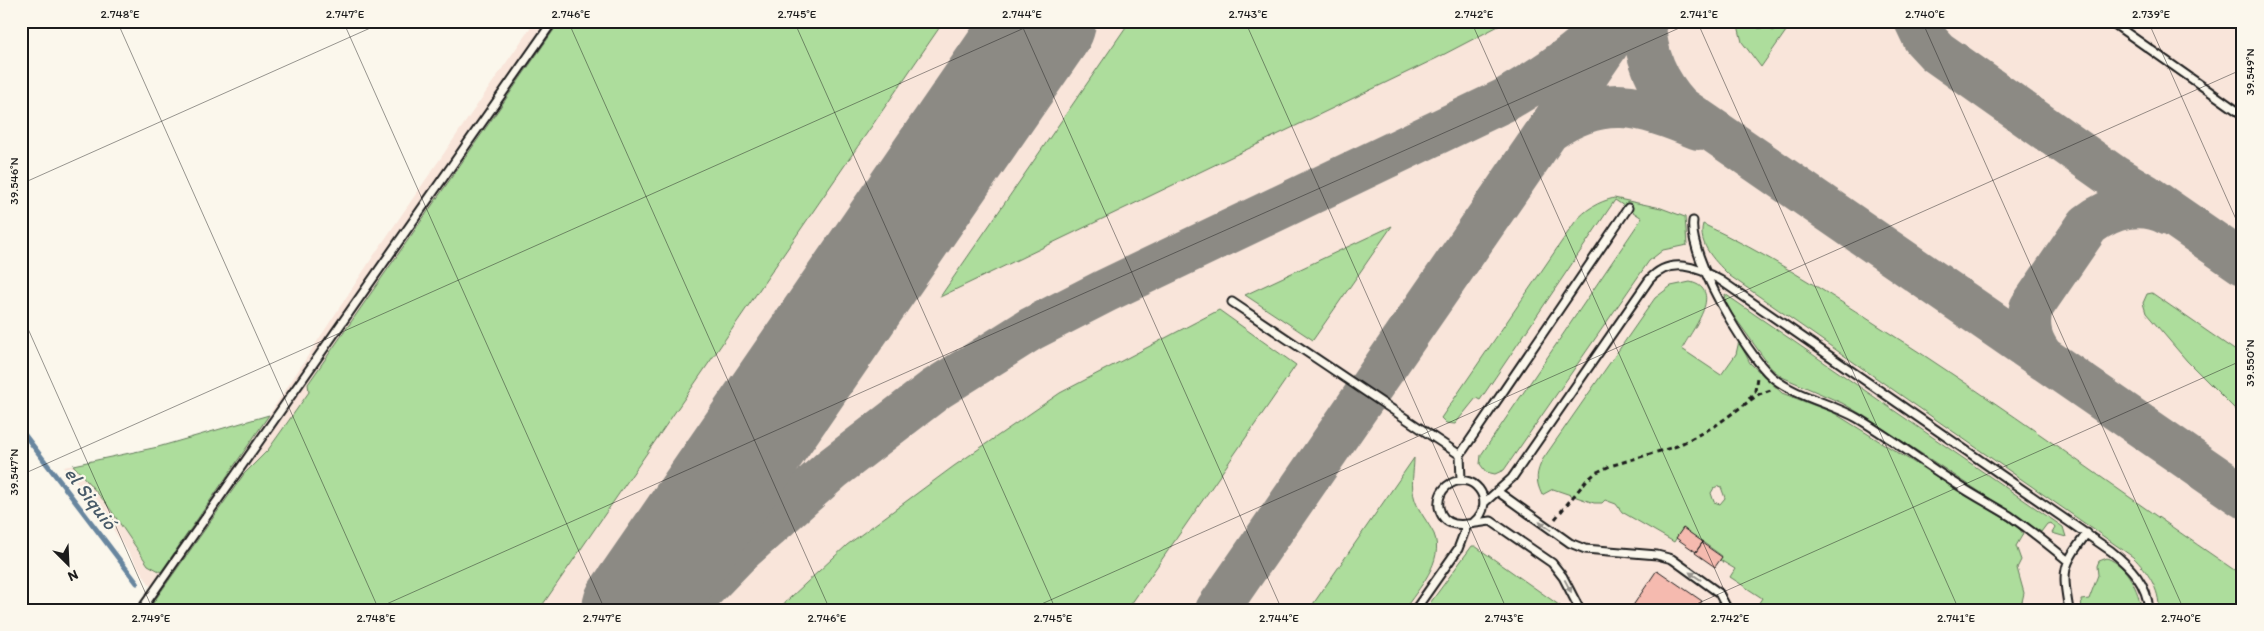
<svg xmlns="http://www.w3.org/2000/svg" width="2264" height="631" font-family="Itim,sans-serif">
  <rect width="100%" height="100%" fill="#fbf7ec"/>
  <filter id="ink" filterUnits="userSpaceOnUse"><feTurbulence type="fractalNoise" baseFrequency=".02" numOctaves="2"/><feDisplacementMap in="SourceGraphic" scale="10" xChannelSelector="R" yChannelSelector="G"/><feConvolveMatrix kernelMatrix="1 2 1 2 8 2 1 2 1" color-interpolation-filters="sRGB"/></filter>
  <g filter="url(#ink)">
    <path fill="#f9e5da" d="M535,21H2243V610H135L151,587L99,508L64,467L158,447L269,415L374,255Z"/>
    <path fill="#addd9c" stroke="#647c5c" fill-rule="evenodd" d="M560,21H944L539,610H148L244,474L268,450L309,392L308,384Z
      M1130,21H1508L1437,58L940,297Z
      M1737,21H1758L1773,31L1780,21H1793L1761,67L1742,42Z
      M1614,198L1661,208L1685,217L1687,245L1663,250L1649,261L1504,470L1495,474L1486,472L1480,464L1481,455L1642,218L1615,200L1480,400L1476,398L1455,424L1446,423L1441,418L1575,222C1586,209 1598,202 1614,198Z
      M1703,224C1765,253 1820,288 1877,325C2002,404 2121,493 2243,576V610H2159C2160,589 2147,571 2133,557L1730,276C1717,263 1697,245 1703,224Z
      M1392,226L1313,340L1245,295Z
      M1690,282C1726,290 1690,332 1682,349L1721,375L1736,354L1739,341L1750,363L1782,393L1834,413L2018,527L2023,534L2016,546L2021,560L2017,568L2024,593L2022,602L2011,610H1749L1755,609L1762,598L1730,577L1735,569L1720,560L1722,556L1683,528L1674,542L1622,512L1616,504L1605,500L1602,503H1594L1553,489L1542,495C1535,480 1536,473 1543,459L1655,298L1671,286ZM1718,486L1721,487L1725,498L1720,504L1714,502L1711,493L1714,488Z
      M2152,293L2243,356V417L2187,361L2146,313L2143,303L2147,294Z
      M1725,294L2063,527L2066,537L2052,533L2055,528L2051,523L2047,524L2041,532L1861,414L1842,403L1782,377L1771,368L1726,305Z
      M1219,310L1296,365L1127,610H777L847,545L954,466L1060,393Z
      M269,415L161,572L148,565L106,503L73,465L158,447Z
      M1414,458C1414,472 1410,485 1415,500C1419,512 1428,522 1434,534C1445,561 1418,589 1404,610H1309Z
      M1472,546H1475L1566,610H1425Z
      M2107,558C2128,566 2138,590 2142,610H2082L2081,600L2089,599L2098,575L2097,566L2099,561Z"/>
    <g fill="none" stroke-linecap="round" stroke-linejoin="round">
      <path stroke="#67869f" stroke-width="5" d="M21,430L137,583"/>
      <path stroke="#8c8a84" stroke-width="44" d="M1644,21C1645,55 1656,82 1679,107L2243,496
        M1916,21L1924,38L1937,52L2114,177L2146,196L2243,263
        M1549,130C1603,93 1640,104 1698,128
        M2044,359C2031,344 2026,328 2031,308L2088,225C2111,207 2142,199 2169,214
        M683,610L738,553L832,469L936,389L1031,329L1105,291L1505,100C1545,77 1580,52 1613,21
        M1217,610L1607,45"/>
      <path stroke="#8c8a84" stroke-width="108" d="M636,610L1042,21"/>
    </g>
    <path fill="#f5baaf" stroke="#1c1c1c" d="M1683,528L1703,542L1696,552L1676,538Z
      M1702,543L1722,557L1715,567L1695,553Z
      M1657,570L1702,601L1696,610H1630Z"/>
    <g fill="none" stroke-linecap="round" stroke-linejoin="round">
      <defs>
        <path id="lane" d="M2110,21L2243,115
          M1760,23L1761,21
          M1693,221C1688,256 1746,354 1772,377C1796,397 1831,403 1857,418C1891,438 1922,462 1955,483C1973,495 1992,505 2010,516C2030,530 2049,545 2067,560
          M1232,302L1460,455
          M1461,480L1460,455L1628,208
          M1497,491L1570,543L1585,549L1657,555L1672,559L1719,593L1728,610
          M1484,503L1512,478L1649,280C1670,256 1697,267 1720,280L2111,551C2131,567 2147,584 2149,610
          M1474,522C1499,501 1471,467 1447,486C1441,491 1438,499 1439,507C1444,534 1474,522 1491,521L1552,563L1563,577L1580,610
          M141,610L553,21
          M1415,610L1458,549L1467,525
          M2069,610C2062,569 2062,567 2087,533"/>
      </defs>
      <use href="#lane" stroke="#1c1c1c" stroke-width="11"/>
      <path stroke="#1c1c1c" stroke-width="3" stroke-dasharray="5 4" stroke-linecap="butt" d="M1749,399L1755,391L1757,377
        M1555,519L1586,481L1597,472L1610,466L1677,446L1715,426L1759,394L1771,390"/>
      <use href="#lane" stroke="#fbf7ec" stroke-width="7"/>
    </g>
    <defs><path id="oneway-solid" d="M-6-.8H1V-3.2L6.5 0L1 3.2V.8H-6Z" transform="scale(1.25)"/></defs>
    <g fill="#97948e">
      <use href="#oneway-solid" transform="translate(1545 526) rotate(-145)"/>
      <use href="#oneway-solid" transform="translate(1695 576) rotate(-146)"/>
      <use href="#oneway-solid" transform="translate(1568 586) rotate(62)"/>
    </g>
  </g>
  <path fill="none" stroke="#1c1c1c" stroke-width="1" stroke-opacity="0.45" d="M117,21L379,610M343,21L605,610M568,21L830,610M794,21L1056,610M1020,21L1282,610M1245,21L1507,610M1471,21L1733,610M1697,21L1959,610M1922,21L2184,610M2148,21L2243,235M21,184L386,21M21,313L153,610M21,475L1040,21M373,610L1695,21M1028,610L2243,69M1683,610L2243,360"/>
  <g text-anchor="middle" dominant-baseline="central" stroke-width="4.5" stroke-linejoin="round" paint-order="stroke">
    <g font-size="20" font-style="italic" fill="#485a68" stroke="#fbf7ec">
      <text transform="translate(91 498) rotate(53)">el Siquió</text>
    </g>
  </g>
  <rect width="2264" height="631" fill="none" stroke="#fbf7ec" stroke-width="55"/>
  <g transform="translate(68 564) rotate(156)" stroke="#fbf7ec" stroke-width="4" paint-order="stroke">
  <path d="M0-4L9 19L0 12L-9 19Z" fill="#1c1c1c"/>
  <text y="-8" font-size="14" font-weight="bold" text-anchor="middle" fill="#1c1c1c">N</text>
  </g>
  <rect x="28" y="28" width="2208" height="576" fill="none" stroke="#1c1c1c" stroke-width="2"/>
  <g font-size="12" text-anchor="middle" fill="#1c1c1c">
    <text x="120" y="18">2.748°E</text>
    <text x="345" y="18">2.747°E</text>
    <text x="571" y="18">2.746°E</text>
    <text x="797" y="18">2.745°E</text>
    <text x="1022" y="18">2.744°E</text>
    <text x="1248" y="18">2.743°E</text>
    <text x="1474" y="18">2.742°E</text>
    <text x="1699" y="18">2.741°E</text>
    <text x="1925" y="18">2.740°E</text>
    <text x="2151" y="18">2.739°E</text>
    <text transform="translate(2250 72) rotate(-90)" y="4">39.549°N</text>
    <text transform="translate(14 181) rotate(-90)" y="4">39.546°N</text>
    <text transform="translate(2250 363) rotate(-90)" y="4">39.550°N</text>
    <text transform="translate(14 472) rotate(-90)" y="4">39.547°N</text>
    <text x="151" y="622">2.749°E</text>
    <text x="376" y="622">2.748°E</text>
    <text x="602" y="622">2.747°E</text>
    <text x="827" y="622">2.746°E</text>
    <text x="1053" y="622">2.745°E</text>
    <text x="1279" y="622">2.744°E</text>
    <text x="1504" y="622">2.743°E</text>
    <text x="1730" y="622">2.742°E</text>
    <text x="1956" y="622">2.741°E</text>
    <text x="2181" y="622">2.740°E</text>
  </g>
</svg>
